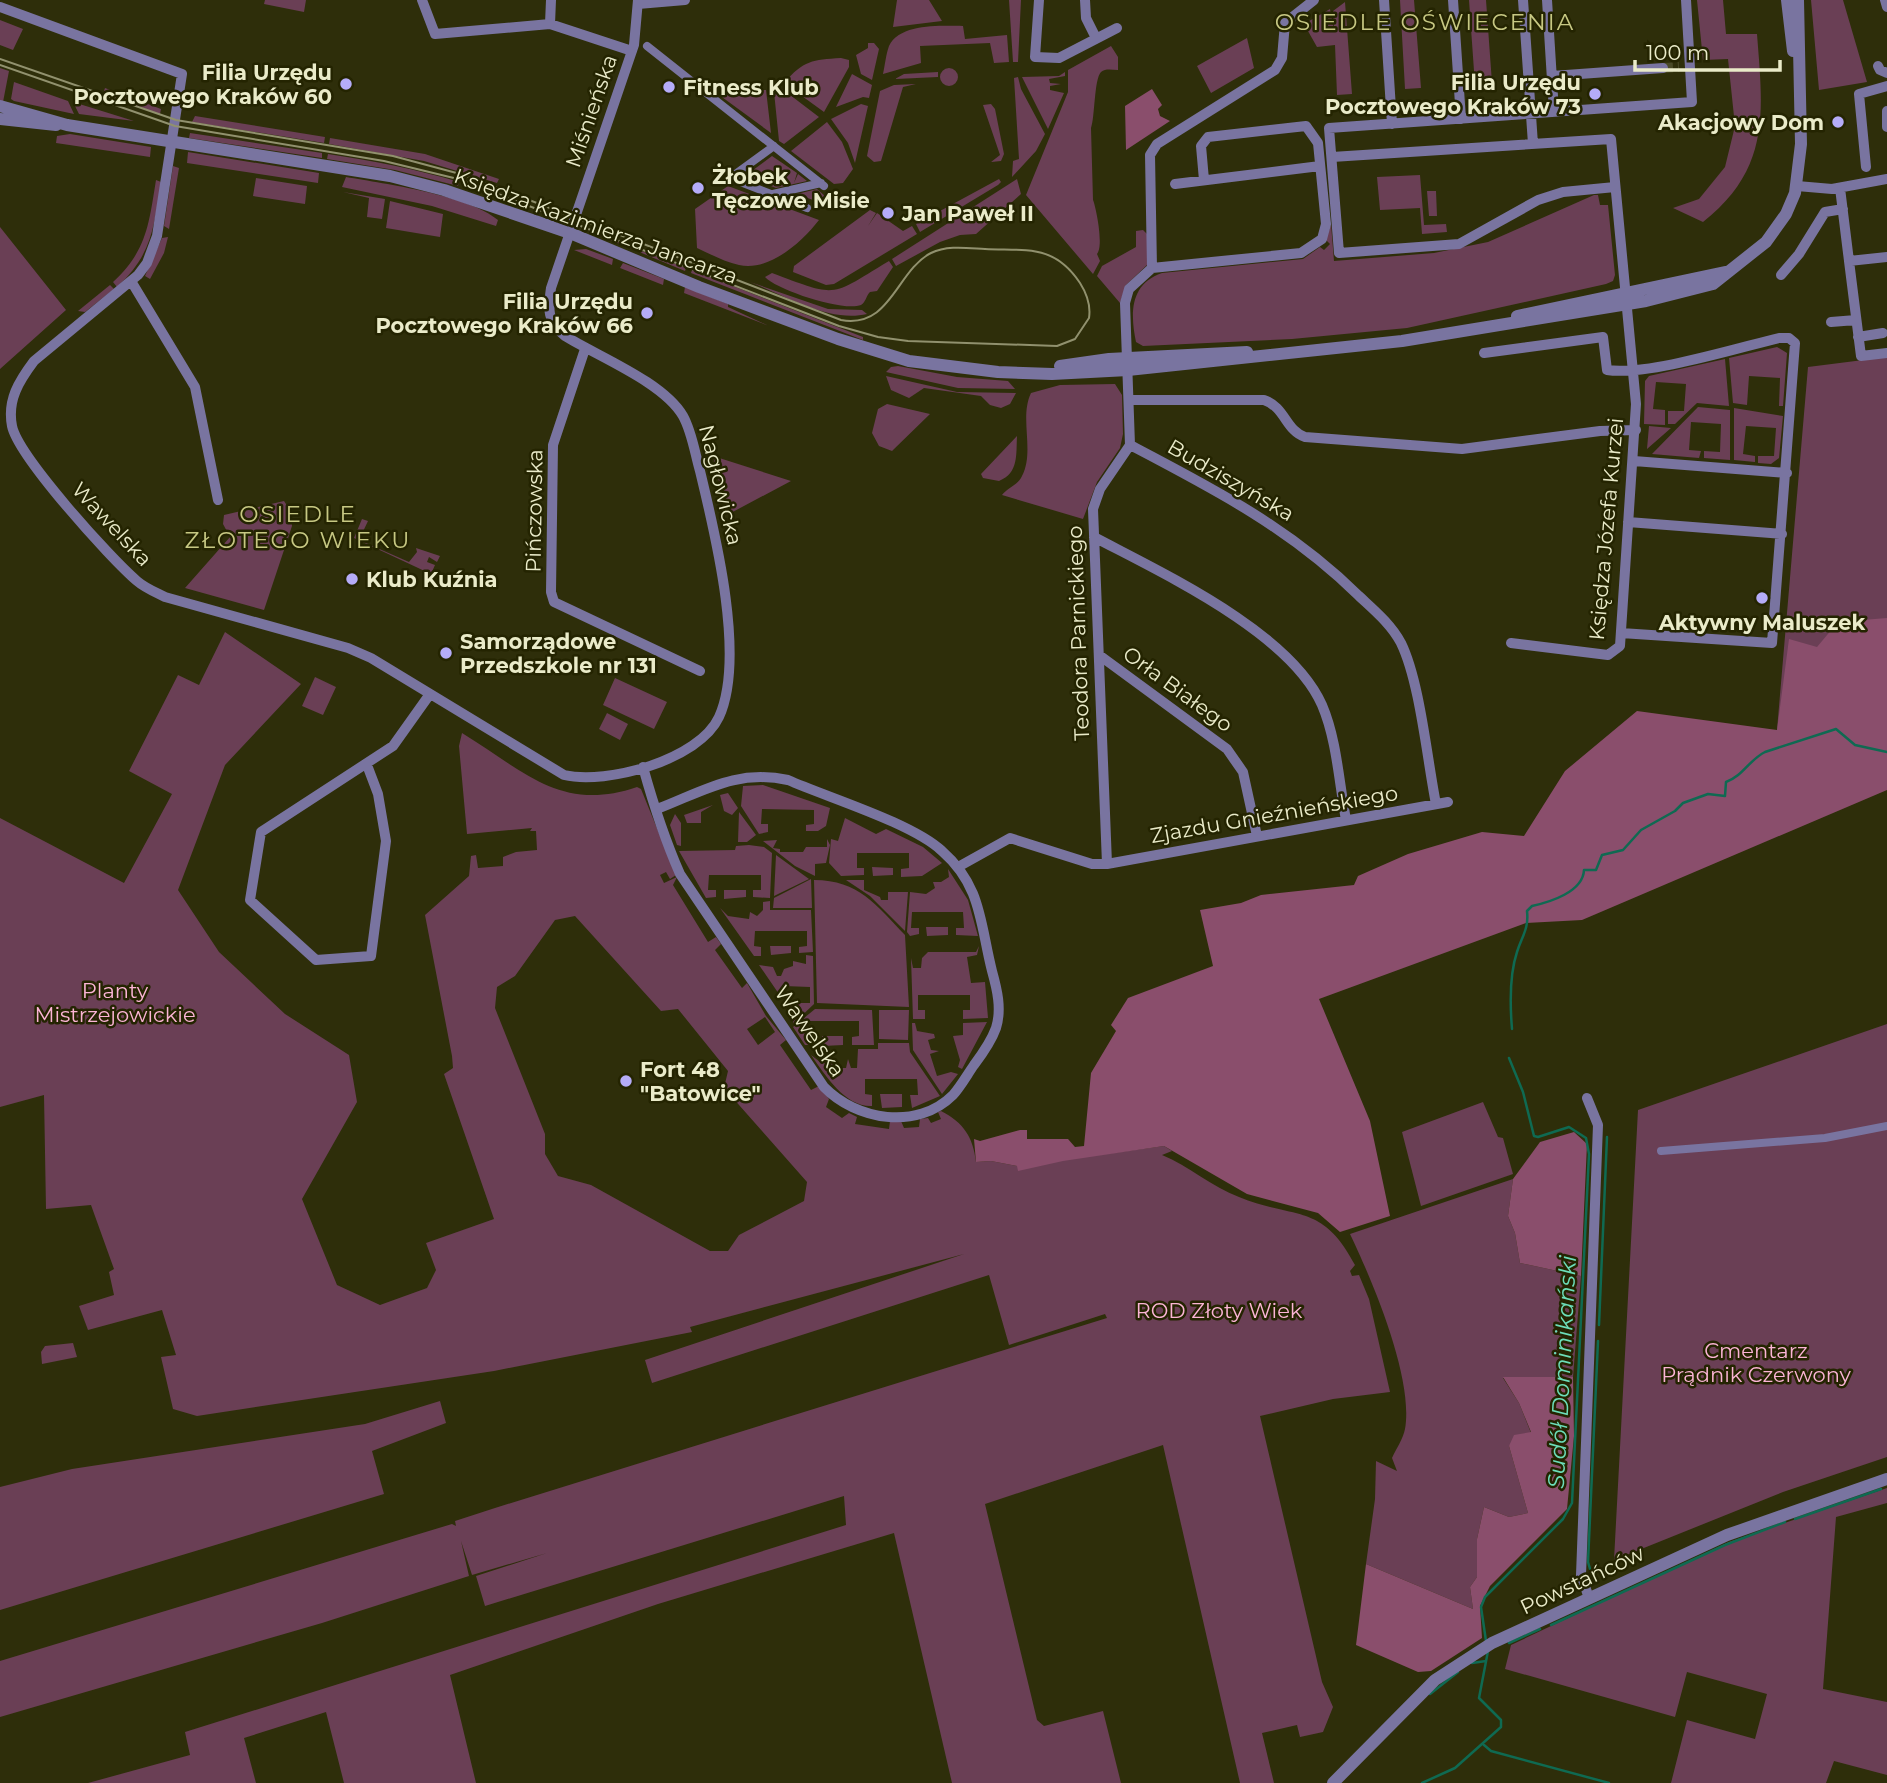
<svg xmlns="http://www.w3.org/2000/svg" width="1887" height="1783" font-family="Montserrat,sans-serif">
  <rect width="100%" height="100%" fill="#2e2e0a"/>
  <path fill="#6a3f55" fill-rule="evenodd" d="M265,0H306L304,12L264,4Z
    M897,0H929L942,21L893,27Z
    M1009,0H1021L1018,62H1013Z
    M1400,0H1414L1421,88L1405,89Z
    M1469,0H1486L1492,83L1475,85Z
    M1697,0H1723L1726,34H1757C1763,112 1771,168 1703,222L1673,208L1699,199L1725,167L1735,126L1728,59L1703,60Z
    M1811,0H1843L1867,82L1819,90Z
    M1345,2L1352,94L1337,95L1335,45L1317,47L1304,24L1330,9L1334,31L1333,11Z
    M0,20L23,29L13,50L0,45Z
    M963,26L965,39L1007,35L1009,62L994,63L990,43L920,46L921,63L883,74C885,65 886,54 889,46C900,23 942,26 963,26Z
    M1247,38L1254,68L1211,93L1197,66Z
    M868,43H874L879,49L872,80L861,74L856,55L868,48Z
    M1111,46L1118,57V70C1112,70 1106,68 1101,72C1094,79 1095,118 1091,128L1093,200C1096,207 1104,246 1097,254L1100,261L1093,274L1026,195L1068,92V70Z
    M841,58L849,60V67L824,112L784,83C804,60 812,60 841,58Z
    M0,68L9,71L3,102L0,101Z
    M940 77a9 9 0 1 1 18 0a9 9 0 1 1-18 0Z
    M938,72V77L895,79L904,74Z
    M1065,72V76L1049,79L1050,83L1061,84L1050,86V90L1064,93L1048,129L1022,77L1059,76Z
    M852,74L872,85L869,98L863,97L836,107Z
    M1018,77L1021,89L1045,134L1036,151L1012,177L1013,161L1019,159L1014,78Z
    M700,81H713V84L720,86L728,94L735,90H766L771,133Z
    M14,82L68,101L74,114L14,101L11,99Z
    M773,82L819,117L784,144L779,141Z
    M916,84L903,87L881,161L874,162L867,156L880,91L894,85Z
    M105,88L161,109L160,114L103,94Z
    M73,102L134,121L79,114Z
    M861,104L868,106L855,163L848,143L831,119Z
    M991,104L995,109L1004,154L1001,161L991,162L1000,155L983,105Z
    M195,116L325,137L324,143L192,122Z
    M827,122L842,142L853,169L843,183L834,184L791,151Z
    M190,133L322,153V158L189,138Z
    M70,134L151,147L150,157L56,143L57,136Z
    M330,138L425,154L499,179L497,183L424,161L329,144Z
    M188,152L319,173L318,183L187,163Z
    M328,154C374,161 416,169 459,182L458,186L395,170L327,159Z
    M772,156L797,173L794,183L798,174L807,181L776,188L745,176Z
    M173,166L179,168L169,229L164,226Z
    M1420,175L1424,225L1446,224L1447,232L1422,234L1420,208L1380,210L1377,177Z
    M346,177C386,184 468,195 498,220L496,226L432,206L342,187Z
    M256,178L307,186L305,204L253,196Z
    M999,179L1001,182L998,185L920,232L916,224Z
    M1017,179L1021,194L976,234L960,235L940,242L896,266L892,259Z
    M156,180L161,182C154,227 152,255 117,287L113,282C147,251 149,223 156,180Z
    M728,186L819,220C802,242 769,272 739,265C725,262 710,254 697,248L695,209Z
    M817,189L826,197L821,203L797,194Z
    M1427,191H1436L1437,216H1429Z
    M343,192L385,199L382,219L367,217L369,198Z
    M1594,195H1598L1600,205H1608L1615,275L1613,281L1606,284L1407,328L1292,339L1143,346L1136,342C1130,313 1130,284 1162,273L1303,259L1320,247L1324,250L1330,244L1326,240L1331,224L1334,261L1434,253L1488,242Z
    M390,201L443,214L440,237L386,228Z
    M870,210L876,213L868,226L877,213L903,231L912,226L917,234L834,284L826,285L793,272L794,266Z
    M0,227L66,310L0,369Z
    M584,229L686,268L685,271Z
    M1143,230L1147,234V265L1126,285L1120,303L1097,276L1102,266L1136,247V231Z
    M168,237L164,253L150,279L145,276L162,238Z
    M586,249L613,259L612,265L574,250Z
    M889,261L893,267L877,291L870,292C866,296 866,302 861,305C843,312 777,290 765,277L772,273C839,298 829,297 889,261Z
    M623,263L664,279L663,285L620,268Z
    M692,270L863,337V340L691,273Z
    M750,282L828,309L862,310L867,314C829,323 784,295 750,282Z
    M110,285L114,289L85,312L78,311Z
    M685,287L728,304V307L769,326L684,293Z
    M1777,347L1787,353L1783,406H1779L1780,378L1749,376L1747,405L1733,403L1729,358Z
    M1887,357V712L1777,730L1808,367Z
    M1725,359L1729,406L1697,403L1675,424H1668V411H1684L1686,384L1656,382L1653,409L1665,410V425L1644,424L1645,381L1649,376Z
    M898,366L957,377L1008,381L1015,389L958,388L886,372L891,367Z
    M886,376L957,392L1016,393L1010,404L1001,408L990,405L981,396L924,388L909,398L891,390Z
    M1115,384L1122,395L1123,434L1120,448L1097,482L1083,519L1002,495C1008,487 1018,485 1022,476C1035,451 1019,418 1031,393L1060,385Z
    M887,404L930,414L892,451L879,446L872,433L878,409Z
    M1698,407L1730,410V460L1704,458V451L1720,452L1721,424L1691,422L1689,450L1701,451L1699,458L1652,454Z
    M1734,408L1783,416L1779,458L1771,464L1758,463V456H1774L1776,428L1746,426L1743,454L1755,456V462L1734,460Z
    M1649,426L1671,428L1647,449Z
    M1017,436C1016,454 1019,473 999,481L983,478L981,474Z
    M713,456L791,481L727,515Z
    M284,501L291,512L292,526L264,610L185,588L230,537L223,524L224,515Z
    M362,519L368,521L359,540L409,562L417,552L416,548L440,556L437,562L429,557L427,562L435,565L431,574L354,538Z
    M225,632L301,684L225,765L178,890L219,952L285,1014L349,1055L357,1102L302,1199L337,1285L380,1305L427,1288L436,1270L426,1243L494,1219L444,1074L453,1068L452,1056L425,915L469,876L471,856L476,855L478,868L503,866V857L516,852L537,850L536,831H530L532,828L467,834L459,746L462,733C524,771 561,813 637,787L641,789L676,875L670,879L666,872L660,875L664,883L677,877L673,885L708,942L716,937L721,944L715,950L742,988L747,983L766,1016L786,1040L780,1045L811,1090L819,1086L829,1099L826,1107L842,1118L849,1113L857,1117L855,1124L889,1129L890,1121H901L904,1128L919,1127L920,1119L928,1118L931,1123L941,1119L938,1112L941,1111C964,1123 973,1137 976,1162L991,1161L1017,1166L1164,1146L1172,1151L1162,1155C1189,1166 1212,1187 1239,1197C1295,1220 1322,1202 1355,1265L1350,1271L1352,1276L1359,1275L1369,1299L1390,1392L1333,1399L1260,1416L1322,1682L1333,1707L1323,1732L1300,1737L1297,1725L1262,1733L1274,1783H1240L1163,1445L985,1504L1037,1720L1044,1726L1103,1711L1121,1783H952L894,1533L658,1604L450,1675L476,1783H344L326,1712L244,1738L256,1783H88L190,1755L185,1732L846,1525L844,1496L485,1606L476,1576L547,1553L472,1575L461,1541L469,1576L322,1623L0,1717V1661L452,1524L456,1526L455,1521L495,1508L1107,1318L1105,1314L1009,1345L989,1275L652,1383L645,1360L964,1254L690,1327L692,1332L494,1371L197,1416L173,1409L161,1357L176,1355L162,1310L88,1330L79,1306L114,1295L109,1272L114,1269L91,1205L46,1209L44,1095L0,1107V818L124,883L172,794L129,771L178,675L199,685ZM575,916L661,1011L678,1009L728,1071L724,1088L807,1182L804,1201L739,1235L728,1251H710L591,1185L558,1176L545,1154V1134L495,1008L497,987L515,976L555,920ZM765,1017L775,1032L758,1045L747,1029Z
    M315,677L336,687L323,715L302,706Z
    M615,678L667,702L654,729L603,705Z
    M607,713L628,724L620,740L599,729Z
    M763,785L830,808L826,826L818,831H806V825L814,824V810L762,809L761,824H768V832L759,834L741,806L743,786Z
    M728,793L738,808L732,815L724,811L720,795Z
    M713,805L701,812V823H687L684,815Z
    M739,812L756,835L747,842H738Z
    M675,814L681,823V846L677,845L670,825Z
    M845,818L876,834L886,829L923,847L942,863L922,876L901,877V869L909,868V853H857V868H864V875L841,876L829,863L831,839L838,841Z
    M827,839L830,845L826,863L815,864V876L795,866L763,841L777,840L773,848L780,849V852H803L806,847H827Z
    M749,845L764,847L772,853L770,898L753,897V890H761V875H709L708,890H716V897L706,898L679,851L735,850L736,846Z
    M776,855L809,879L774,896Z
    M872,867L893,868V875L873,876Z
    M948,869L968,900L978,936L956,935V928H964L963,912H912L911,928H919V934L910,936L907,932L910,892L926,894L935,888L933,882H941L949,877Z
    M811,879L812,908H773L774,898Z
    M814,880C859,880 876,905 905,935L909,1007L817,1003Z
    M846,880H864V890L880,897L881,900H888V892H908L905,931L870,896Z
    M724,890H746V897L724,899Z
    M770,901V910H811L813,952L799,953V947L807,946V931H755L754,946L761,947V956H754L720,908L728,916L749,919L750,912L757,916L763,910V902Z
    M926,927H948V935L927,936Z
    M770,946H791V953L771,955Z
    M979,946L977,955L967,957L971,983L985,982L988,1018L963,1019V1010H970V995H918V1010H925V1019H913L911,958L913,968H921L922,958L928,952H976Z
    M806,955L813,956L814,1004L793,1024L794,1015L785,1003H810V987L784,986L781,997L759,965L773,967L777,976H781L784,969L793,966V961L806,964Z
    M815,1009L872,1010L874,1045H852V1037L859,1036V1021H807L806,1036L814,1037V1045H805L793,1027Z
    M879,1010H909L908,1040L879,1039Z
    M987,1022L962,1069L958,1067L960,1060L953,1036L963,1035V1023Z
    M912,1023H915L917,1031L934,1034L935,1038L928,1040L931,1050L939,1051L930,1054L937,1076L951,1072L958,1074L942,1094L913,1050Z
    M1887,1024V1457L1783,1492L1614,1560L1638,1110Z
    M822,1036H843V1045L823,1046Z
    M878,1043H909L910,1052L940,1096L912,1108L910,1095H918L917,1079H865V1094L872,1095V1106C845,1107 826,1076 811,1055L820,1062H832L833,1068H846L848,1059L851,1068H857L858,1049H878Z
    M880,1094H902V1107L882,1108Z
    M1483,1102L1498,1137L1503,1138L1513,1174L1421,1206L1402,1132Z
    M1513,1179L1508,1216L1515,1233L1520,1263L1581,1276L1573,1377L1503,1378L1519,1403L1531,1433L1509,1446L1528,1513L1509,1517L1484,1507L1477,1539V1577L1470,1587L1473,1609L1366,1564L1375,1499L1376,1461L1397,1471L1392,1458C1396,1449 1403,1439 1405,1429C1414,1378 1372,1280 1350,1234Z
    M73,1343L77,1357L42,1364L41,1352L45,1346Z
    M440,1401L446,1423L372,1451L384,1494L0,1610V1487L72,1469L365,1424Z
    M1887,1488V1503L1836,1517L1823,1689L1887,1702V1775L1834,1761L1826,1783H1671L1687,1720L1755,1739L1767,1694L1687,1672L1675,1717L1505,1669L1511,1645L1729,1542Z"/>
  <path fill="#8a4e6c" d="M1152,89L1162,105L1158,109L1160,116L1170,121L1126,150L1125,106Z
    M1887,618V790L1582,920L1526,923L1319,999L1370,1121L1390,1216L1340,1232L1318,1213L1247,1194L1164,1146L1063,1161L1018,1171L1017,1166L991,1161L976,1162L974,1139L980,1141L1020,1130H1027V1139H1068L1075,1147L1084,1146L1091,1073L1116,1031L1111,1025L1128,998L1213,966L1200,910L1241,903L1261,895L1354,885L1358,876L1408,854L1482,832L1524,836L1565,771L1637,711L1777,730L1789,639L1817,647L1838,622Z
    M1574,1132L1587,1144L1581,1276L1520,1263L1515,1233L1508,1216L1513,1179L1540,1142Z
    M1503,1377H1573L1574,1436L1567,1509L1490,1586L1480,1606L1482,1638L1431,1671L1418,1672L1356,1645L1366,1564L1473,1609L1470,1587L1477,1577V1539L1484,1507L1509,1517L1528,1513L1509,1446L1514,1435L1531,1432L1519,1403Z"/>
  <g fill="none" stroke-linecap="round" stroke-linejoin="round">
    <path stroke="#0f6a52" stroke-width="2.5" d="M1512,1029C1510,1005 1509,976 1517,952C1522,936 1529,929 1527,911L1532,906C1550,902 1583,892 1584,870H1596L1602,855L1623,850L1641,830L1675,811L1683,803L1708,794L1725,796L1726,782C1743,776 1749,760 1765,752L1836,729L1855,745L1887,752
      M1599,1325L1607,1137
      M1795,1519L1881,1489
      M1592,1576L1588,1562L1598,1341
      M1551,1625L1725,1545L1785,1522
      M1486,1641L1481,1607L1485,1597L1563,1519L1572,1503L1589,1154L1586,1138L1569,1127L1538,1137L1534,1136L1523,1092L1509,1058
      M1509,1643L1540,1629
      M1472,1663L1486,1661
      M1430,1694L1458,1672
      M1484,1745L1491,1751L1609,1783
      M1422,1783L1455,1768L1501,1727V1720L1479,1698L1488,1651"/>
    <path stroke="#4a4a27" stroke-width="10" stroke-dasharray="10 5" stroke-linecap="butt" d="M1663,68L1679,67"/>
    <path stroke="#7974a0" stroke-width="8" d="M647,46L824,186
      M730,178L807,208
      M730,178L774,146
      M773,194L821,183
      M1661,1151L1825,1138L1887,1126"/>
    <path stroke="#7974a0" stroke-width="10" d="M422,0L435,34L550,24L632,51
      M1039,0L1035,57L1059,58L1117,28
      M1085,0L1086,18L1096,38
      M1384,0L1392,124
      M1453,0L1461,119
      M1523,0L1533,144
      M1547,0L1554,112
      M1885,0L1887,7
      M638,4L685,0
      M0,7L182,74L157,236L147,263L138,275L34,361C19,381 7,400 12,426C18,456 110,558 137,581C145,588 155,592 165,597L348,648L371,658L564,775C607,785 699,760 719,717C746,658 715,533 700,471C695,454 692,432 683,416C663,382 599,357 565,336C547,322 548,309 551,288L634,45L638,0
      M550,24L551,0
      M1878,66L1880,70L1887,73
      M1552,76L1663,68
      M1887,111V127
      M1332,157L1611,139L1636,404L1620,646L1608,655L1511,643
      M1866,167L1859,94L1887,86
      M1175,184L1320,166
      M1797,186L1832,189L1887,179
      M1615,187L1563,192L1538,200L1459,244L1339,253L1329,128L1692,102L1686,0
      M1840,188L1849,261
      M1887,257L1849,261L1861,356L1887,353
      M1152,268L1301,253L1322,239L1326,224L1318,143L1306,126L1208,137L1201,146L1204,180
      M1781,275L1799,254L1825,212L1843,209
      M131,281L195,387L218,500
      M1831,322L1856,320
      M1858,337L1883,333
      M585,349L553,445L551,592L554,602L700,671
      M1484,353L1603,337L1607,370C1647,376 1737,348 1779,338H1789L1795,343L1772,643L1621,633
      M1129,400H1264C1285,407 1286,431 1305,437L1462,449L1600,431L1636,430
      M1130,445C1214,489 1290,528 1359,596C1374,610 1391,624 1401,643C1420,682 1427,759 1436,804
      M1634,461L1787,473
      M1628,522L1782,534
      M1094,537C1162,573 1290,632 1322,705C1337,740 1339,783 1346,820
      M1099,655L1227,749L1243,772L1257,836
      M367,765L378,794L386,841L371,956L316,960L250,900L261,832L393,746L430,694
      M643,767C653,803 665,840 680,874L824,1087C856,1120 917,1131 953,1095C961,1086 967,1075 974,1065C983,1053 991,1042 996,1028C1002,1009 997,989 992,971C980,924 982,886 942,851C912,823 829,798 788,780C736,769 704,791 657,809
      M1107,864L1093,509L1100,489L1130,445L1125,303L1129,289L1152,268L1150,155L1157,144L1275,70L1282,58L1285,23L1314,0
      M958,867L1010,838L1092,864H1107L1448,802
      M1587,1098L1598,1125L1581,1575L1589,1598"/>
    <path stroke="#7974a0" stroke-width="12" d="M1787,0L1793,51
      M0,106L67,125L390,176L444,190L570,233L699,287L838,339L909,361L998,372L1052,374L1128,370L1402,341L1646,301L1713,284L1766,242L1786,214L1795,193L1801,144L1798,0
      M0,119L56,125
      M1517,316L1725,272
      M1060,366L1109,359L1247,352
      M1333,1783L1435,1680L1492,1643L1727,1535L1887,1479"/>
    <path stroke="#91916e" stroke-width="2" d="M0,59L176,120L393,156L464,175L841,320C891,329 896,271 931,253C947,245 967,248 985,249C1027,251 1054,244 1080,283C1087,294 1091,305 1089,318L1075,339L1057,346L908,341L878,337L839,326L462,180L384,161L175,126L0,65"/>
  </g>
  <g fill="#b5acf8" stroke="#242401" stroke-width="2.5">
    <circle cx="346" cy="84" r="7"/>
    <circle cx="669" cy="87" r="7"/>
    <circle cx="1595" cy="94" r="7"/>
    <circle cx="1838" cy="122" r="7"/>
    <circle cx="698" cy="188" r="7"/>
    <circle cx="888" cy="213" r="7"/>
    <circle cx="647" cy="313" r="7"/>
    <circle cx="352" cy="579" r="7"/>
    <circle cx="1762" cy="598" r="7"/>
    <circle cx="446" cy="653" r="7"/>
    <circle cx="626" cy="1081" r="7"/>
  </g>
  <g text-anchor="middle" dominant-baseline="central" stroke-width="5" stroke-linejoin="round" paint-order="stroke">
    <g font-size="21" font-weight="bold" fill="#eaebc9" stroke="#242401" text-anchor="start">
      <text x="332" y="72" text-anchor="end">Filia Urzędu<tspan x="332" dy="24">Pocztowego Kraków 60</tspan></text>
      <text x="1581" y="82" text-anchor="end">Filia Urzędu<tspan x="1581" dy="24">Pocztowego Kraków 73</tspan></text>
      <text x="683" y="87">Fitness Klub</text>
      <text x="1824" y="122" text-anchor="end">Akacjowy Dom</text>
      <text x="712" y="176">Żłobek<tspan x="712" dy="24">Tęczowe Misie</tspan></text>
      <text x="902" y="213">Jan Paweł II</text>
      <text x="633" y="301" text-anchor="end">Filia Urzędu<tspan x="633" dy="24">Pocztowego Kraków 66</tspan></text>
      <text x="366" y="579">Klub Kuźnia</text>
      <text x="1762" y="622" text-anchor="middle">Aktywny Maluszek</text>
      <text x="460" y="641">Samorządowe<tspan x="460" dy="24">Przedszkole nr 131</tspan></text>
      <text x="640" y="1069">Fort 48<tspan x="640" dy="24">"Batowice"</tspan></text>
    </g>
    <g font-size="21" fill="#eaebc9" stroke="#242401">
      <text transform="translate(591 111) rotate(-71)">Miśnieńska</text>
      <text transform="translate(596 226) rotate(20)">Księdza Kazimierza Jancarza</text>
      <text transform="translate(1231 480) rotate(30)">Budziszyńska</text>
      <text transform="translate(721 485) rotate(76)">Nagłowicka</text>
      <text transform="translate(534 511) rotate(-89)">Pińczowska</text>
      <text transform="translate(112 524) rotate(47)">Wawelska</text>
      <text transform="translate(1606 529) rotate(-85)">Księdza Józefa Kurzei</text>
      <text transform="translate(1078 633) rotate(-92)">Teodora Parnickiego</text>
      <text transform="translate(1178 689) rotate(36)">Orła Białego</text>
      <text transform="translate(1274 814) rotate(-10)">Zjazdu Gnieźnieńskiego</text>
      <text transform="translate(810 1031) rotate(55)">Wawelska</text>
      <text transform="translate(1582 1580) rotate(-25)">Powstańców</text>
    </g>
    <g font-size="21" fill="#fcb4d6" stroke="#242401">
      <text x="115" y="990">Planty<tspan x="115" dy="24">Mistrzejowickie</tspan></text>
      <text x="1219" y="1310">ROD Złoty Wiek</text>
      <text x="1756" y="1350">Cmentarz<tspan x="1756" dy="24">Prądnik Czerwony</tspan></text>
    </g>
    <g font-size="23" letter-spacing="2" fill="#c7c883" stroke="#242401">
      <text x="1425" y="22">OSIEDLE OŚWIECENIA</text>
      <text x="298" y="514">OSIEDLE<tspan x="298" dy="26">ZŁOTEGO WIEKU</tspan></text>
    </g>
    <g font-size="23" font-style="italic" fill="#6cdeb9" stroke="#242401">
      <text transform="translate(1562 1372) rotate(-87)">Sudół Dominikański</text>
    </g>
  </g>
  <path d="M1635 60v10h145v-10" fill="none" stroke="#eaebc9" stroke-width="3.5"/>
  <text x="1646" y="60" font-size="21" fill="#eaebc9" stroke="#242401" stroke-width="5" paint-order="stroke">100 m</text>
</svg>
